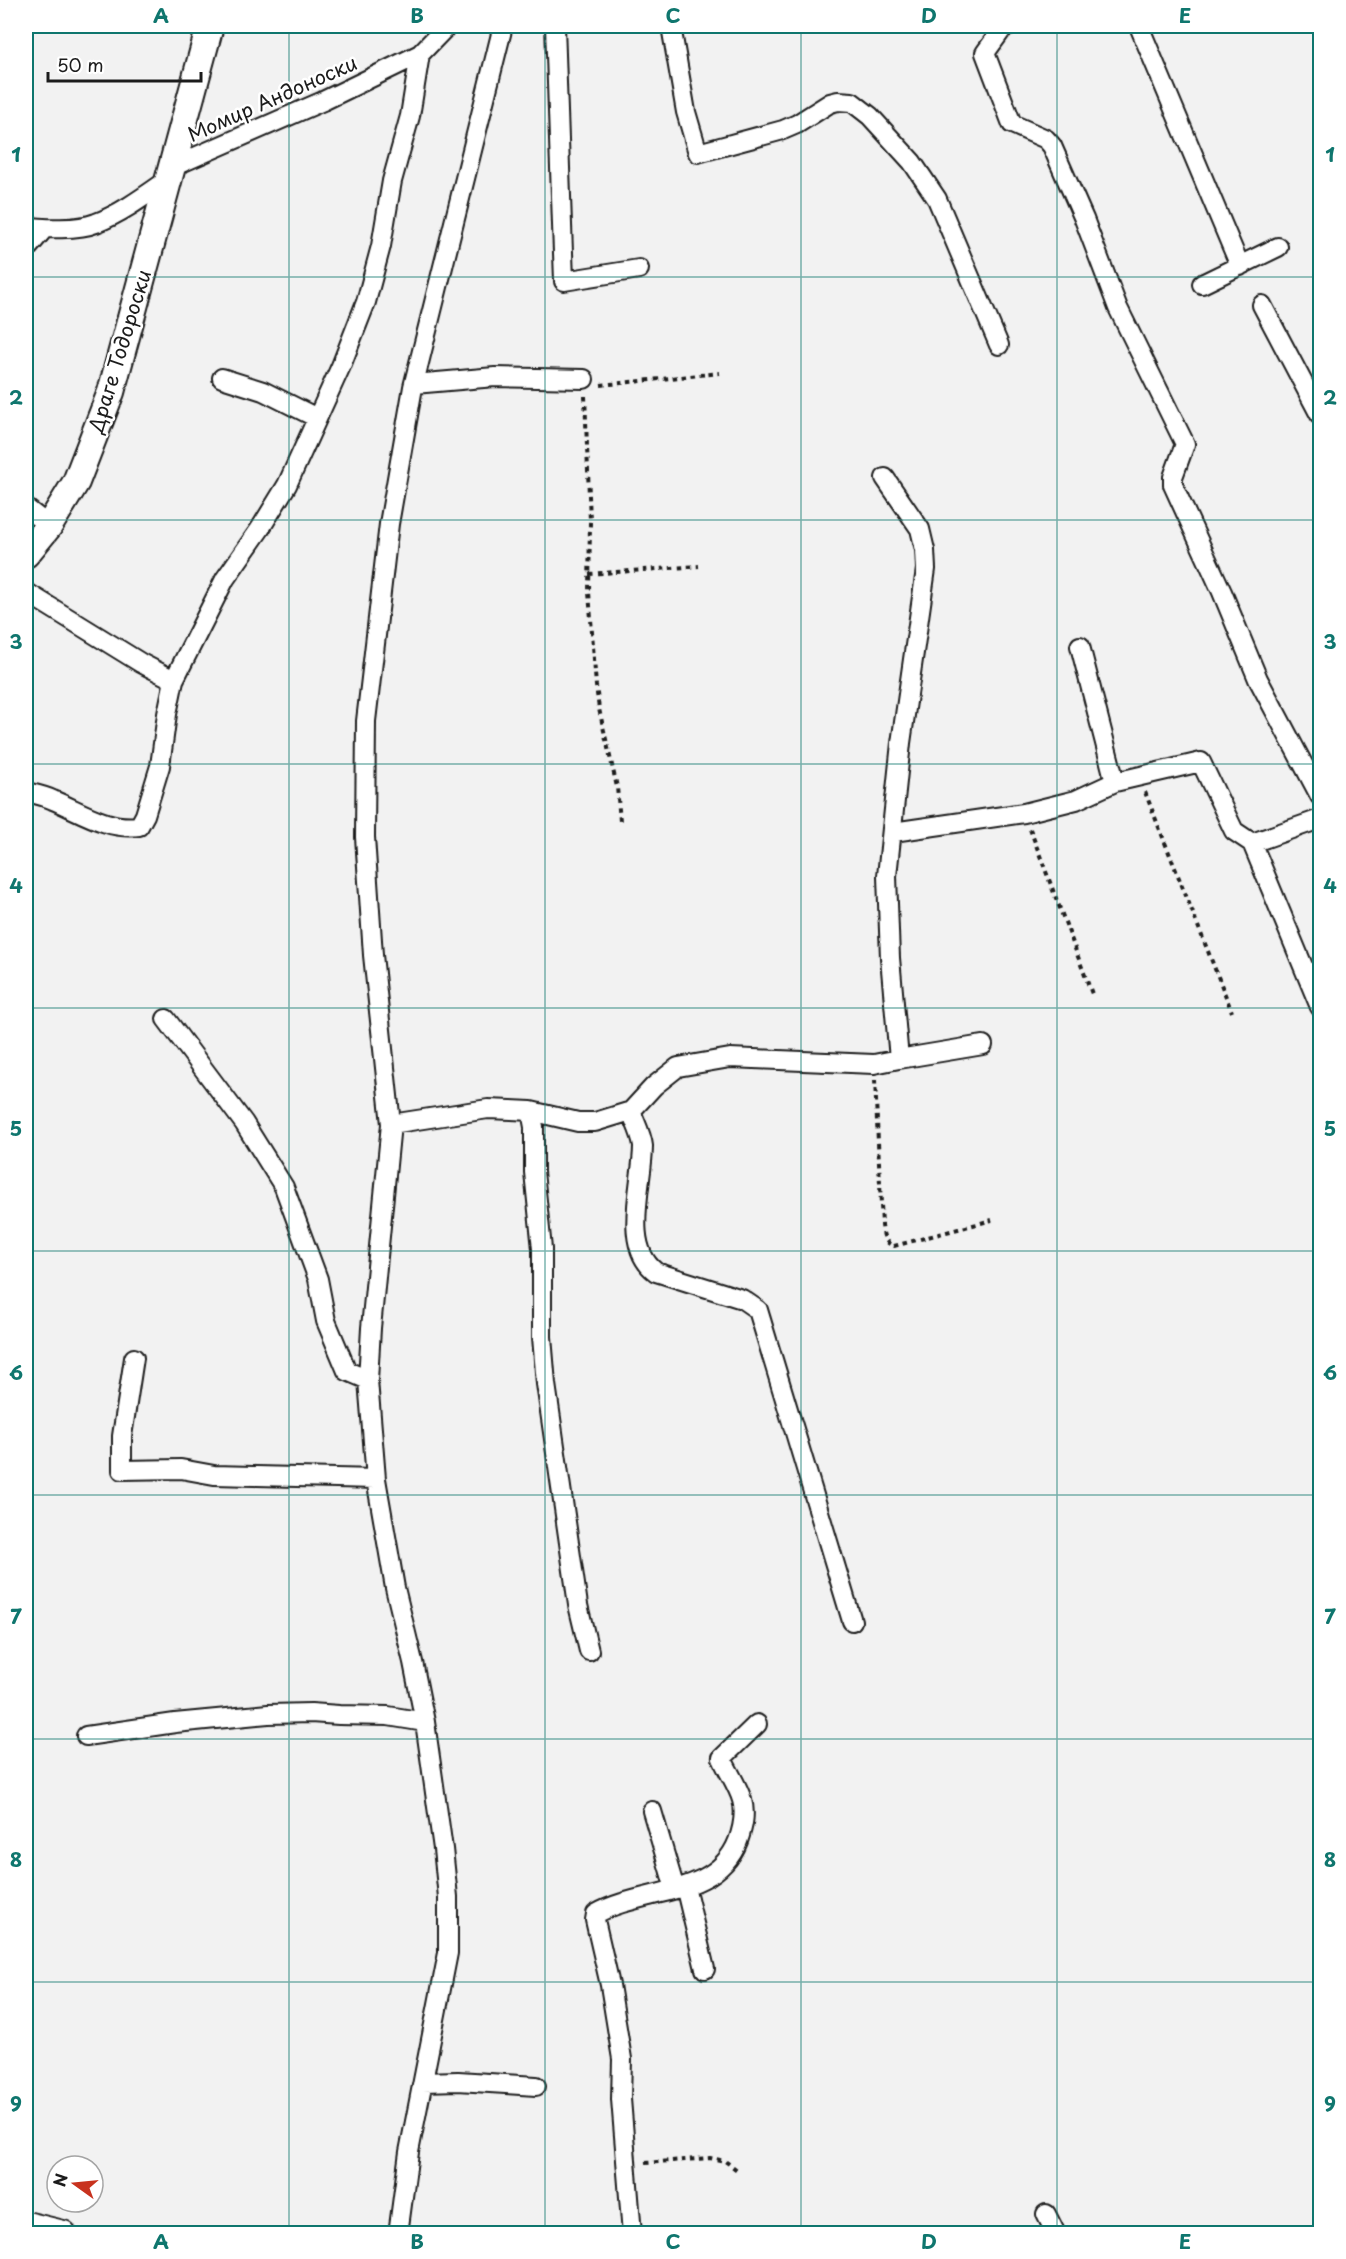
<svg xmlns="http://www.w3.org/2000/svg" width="1346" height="2259" font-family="'Playpen Sans',sans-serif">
  <rect width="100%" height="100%" fill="#f2f2f2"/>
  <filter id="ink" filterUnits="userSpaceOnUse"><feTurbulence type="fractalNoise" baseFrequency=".0167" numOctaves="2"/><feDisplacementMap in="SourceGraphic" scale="12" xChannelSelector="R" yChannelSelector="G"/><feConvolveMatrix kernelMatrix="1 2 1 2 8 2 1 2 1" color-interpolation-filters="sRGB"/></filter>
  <g filter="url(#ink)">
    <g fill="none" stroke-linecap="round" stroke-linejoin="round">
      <defs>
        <path id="street" d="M555,26L564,281L639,269
          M671,26L686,112L698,153L783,130L797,124L830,103L838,101L852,102L870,116L912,162L937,199L999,345
          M1009,26L1003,28L985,53L1012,124L1046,139L1052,146L1084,219L1118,308L1185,444L1173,477V485L1222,592L1258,679L1320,796
          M1139,26L1240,266
          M172,167L323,101L420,54L447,26
          M26,226C43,229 79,230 96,223C122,213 146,195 169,179
          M26,250L44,229
          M1202,284L1278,247
          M1262,305L1320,415
          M222,378L263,391L317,418
          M414,384L495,377L584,379
          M26,508L49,526
          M26,592L141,663L174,680
          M1080,646L1115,782
          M26,792C35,794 45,796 53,800C82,812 107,830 139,826L145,815L160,766L167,714L174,680L225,579L260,529L287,485L341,366L366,302L381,246L392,181L410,116L420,54
          M893,832L1024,813L1076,800L1115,782L1201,762L1234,831L1252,843L1320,819
          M1252,843L1320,1007
          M166,1019L244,1123L284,1187L318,1279L326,1321L347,1371L368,1380
          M899,1059L983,1045
          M531,1111L534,1127V1172L542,1249V1337L546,1384L578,1605L589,1651
          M631,1111C635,1122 642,1135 643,1146C643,1184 621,1246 656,1272L742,1299L758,1310L852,1621
          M391,1124L488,1109L531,1111L578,1122H595L631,1111L654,1086L678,1067L730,1058L874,1064L899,1059L890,958L887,876L901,743L926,569L925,550L920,529L885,478
          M134,1358L122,1436V1470L181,1469L214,1475L376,1479
          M86,1736L175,1723L268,1714L311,1713L339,1715L388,1716L425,1722
          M652,1811L675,1889
          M685,1886L705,1969
          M423,2082L458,2081L536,2086
          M1046,2214L1056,2234
          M398,2234L409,2152L448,1953V1897L443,1849L425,1722L413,1662L395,1588L376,1479L368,1380L371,1328L391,1124L373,955L365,837L366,721L389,524L413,387L503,26
          M632,2234L621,2099L622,2059L610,1985L595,1920L596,1914C641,1888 716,1898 738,1841C743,1827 746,1814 742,1800C738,1786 728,1772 722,1758L757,1724"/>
        <path id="secondary" d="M26,554L49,526L76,482L111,392L210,26
          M26,2225L63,2234"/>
      </defs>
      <use href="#street" stroke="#1c1c1c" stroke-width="22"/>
      <use href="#secondary" stroke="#1c1c1c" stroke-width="30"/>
      <path stroke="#1c1c1c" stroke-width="4" stroke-dasharray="4.5 4.5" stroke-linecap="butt" d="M601,385L720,373
        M585,396L590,521L589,592L596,686L599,709L617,787L620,821
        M589,574L699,566
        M1145,792L1232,1012
        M1030,829L1092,994
        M875,1080L882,1225C883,1234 884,1243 894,1246L992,1220
        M645,2163L710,2158L725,2161L737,2170"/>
      <use href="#street" stroke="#fff" stroke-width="18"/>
      <use href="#secondary" stroke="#fff" stroke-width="26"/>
    </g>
  </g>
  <path fill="none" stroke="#0f766e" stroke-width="1.5" stroke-opacity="0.55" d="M289,26V2234M545,26V2234M801,26V2234M1057,26V2234M26,277H1320M26,520H1320M26,764H1320M26,1008H1320M26,1251H1320M26,1495H1320M26,1739H1320M26,1982H1320"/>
  <g text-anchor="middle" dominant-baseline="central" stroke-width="5" stroke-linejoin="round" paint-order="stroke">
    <g font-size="20" fill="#1c1c1c" stroke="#fff">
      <text transform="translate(272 98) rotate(-24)">Момир Андоноски</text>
      <text transform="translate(119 351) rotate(-73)">Драге Тодороски</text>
    </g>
  </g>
  <rect width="1346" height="2259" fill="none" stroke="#fff" stroke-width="66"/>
  <g transform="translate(75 2184) rotate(285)"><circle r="28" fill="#ffffff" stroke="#a4a4a4" stroke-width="1.5"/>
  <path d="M0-4.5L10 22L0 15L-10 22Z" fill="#c8321e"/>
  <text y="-9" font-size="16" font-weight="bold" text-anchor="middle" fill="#1c1c1c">N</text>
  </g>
  <path d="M48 72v9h153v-9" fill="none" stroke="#1c1c1c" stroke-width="3"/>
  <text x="57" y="72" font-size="18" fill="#1c1c1c" stroke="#ffffff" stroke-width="4.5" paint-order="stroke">50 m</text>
  <rect x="33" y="33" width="1280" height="2193" fill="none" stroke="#0f766e" stroke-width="2"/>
  <g font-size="20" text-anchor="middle" font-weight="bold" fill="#0f766e">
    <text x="161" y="23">A</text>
    <text x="417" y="23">B</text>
    <text x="673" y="23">C</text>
    <text x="929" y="23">D</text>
    <text x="1185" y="23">E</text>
    <text x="16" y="162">1</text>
    <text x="1330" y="162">1</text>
    <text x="16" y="405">2</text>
    <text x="1330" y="405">2</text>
    <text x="16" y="649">3</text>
    <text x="1330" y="649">3</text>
    <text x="16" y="893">4</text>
    <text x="1330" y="893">4</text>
    <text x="16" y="1136">5</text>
    <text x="1330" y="1136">5</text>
    <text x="16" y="1380">6</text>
    <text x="1330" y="1380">6</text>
    <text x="16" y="1624">7</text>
    <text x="1330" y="1624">7</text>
    <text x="16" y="1867">8</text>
    <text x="1330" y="1867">8</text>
    <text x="16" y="2111">9</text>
    <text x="1330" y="2111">9</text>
    <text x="161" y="2249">A</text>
    <text x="417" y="2249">B</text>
    <text x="673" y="2249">C</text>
    <text x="929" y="2249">D</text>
    <text x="1185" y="2249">E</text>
  </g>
</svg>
